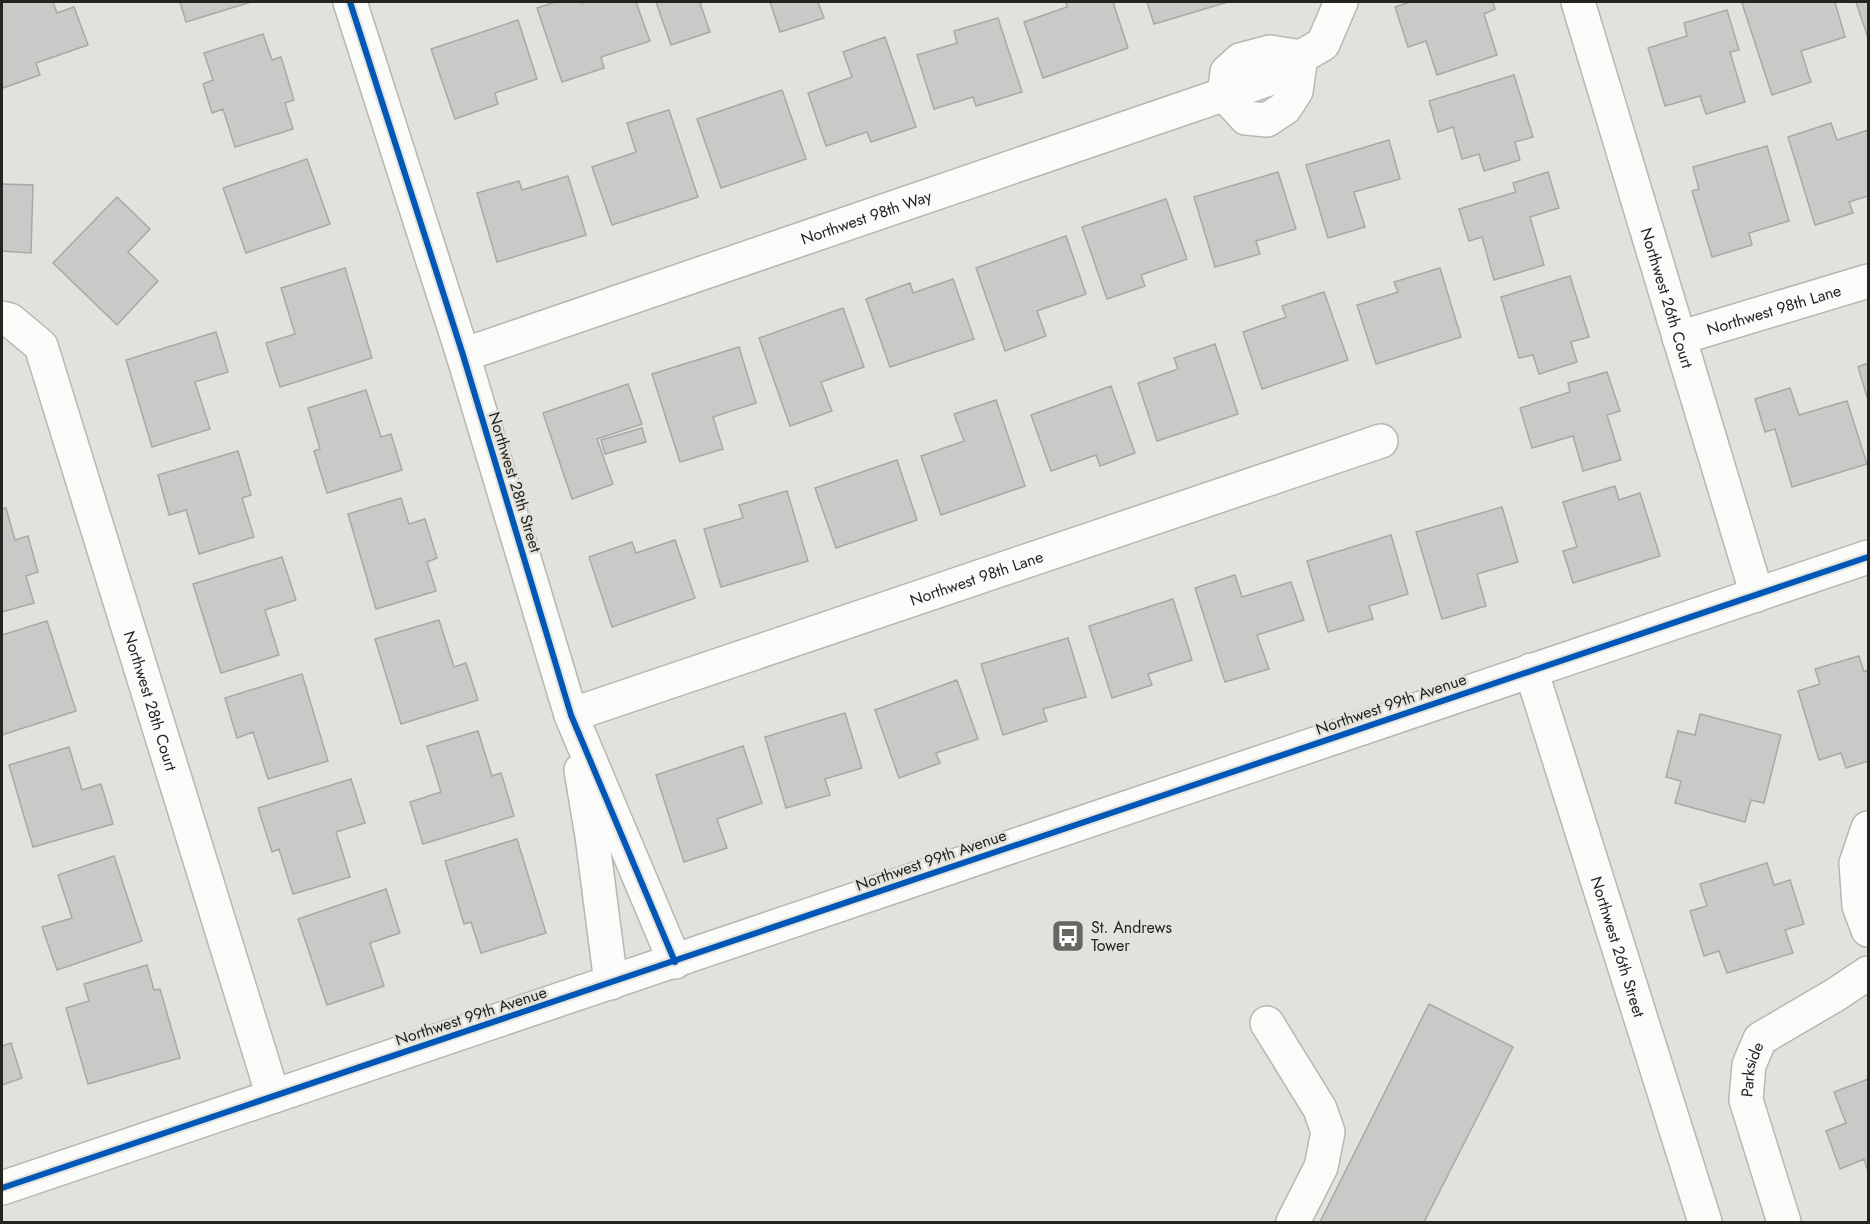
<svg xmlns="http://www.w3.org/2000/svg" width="1870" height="1224" font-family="Jost,sans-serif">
  <rect width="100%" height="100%" fill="#e2e2dd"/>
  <path fill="#cac9c8" stroke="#a8a8a7" stroke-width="1.5" d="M2,2H53L57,13L74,7L88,45L36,63L40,75L3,88L2,84Z
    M180,2H251L186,22Z
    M555,2H581L582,3L587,2H636L650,41L601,57L604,68L562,82L537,8Z
    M656,2H705L700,3L710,32L671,45Z
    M770,2H818L824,18L780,32Z
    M1066,2H1113L1128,48L1043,78L1024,22L1067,7Z
    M1147,2H1228L1154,24Z
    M1410,2H1493L1495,9L1484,14L1497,55L1437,75L1426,41L1408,47L1395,7Z
    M1747,2H1835L1845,37L1801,51L1811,82L1772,95L1742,3Z
    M1856,2H1868V38Z
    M1727,10L1739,50L1730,52L1745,102L1706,114L1700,96L1665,106L1648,48L1687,36L1684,23Z
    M998,18L1022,92L976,106L973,97L934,109L917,55L957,43L954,31Z
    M518,20L537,79L495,93L498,104L455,119L431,49Z
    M263,34L272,60L281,57L294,100L285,103L293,129L235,147L223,109L212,113L203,84L213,80L204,53Z
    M885,37L916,127L871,142L867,132L826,146L808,93L852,77L843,52Z
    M1514,75L1533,137L1515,142L1520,160L1484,171L1479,154L1462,159L1453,127L1438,132L1429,101Z
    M782,90L806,159L721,188L697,119Z
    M669,110L698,197L612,225L592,167L636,152L627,123Z
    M1831,123L1837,140L1868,130V196L1849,202L1853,213L1815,225L1788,137Z
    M1389,140L1400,179L1354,192L1365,227L1328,238L1306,165Z
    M1767,146L1789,221L1749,233L1752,245L1712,257L1692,191L1699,189L1693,167Z
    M307,159L330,224L246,253L223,188Z
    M1278,172L1296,229L1256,241L1260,254L1215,267L1194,197Z
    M1548,172L1559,208L1530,217L1544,265L1494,280L1482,237L1469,241L1459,209L1516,192L1513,183Z
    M568,176L586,235L497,262L477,193L519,181L522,190Z
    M2,184L33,185L31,253L2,251Z
    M117,197L150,229L128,252L158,281L117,325L53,263Z
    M1166,199L1187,259L1141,275L1145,286L1107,299L1082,227Z
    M1066,236L1086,294L1037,311L1046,336L1005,351L976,268Z
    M345,268L372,358L280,387L266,343L295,334L281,288Z
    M1440,268L1461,337L1376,364L1357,305L1398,292L1394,282Z
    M1570,276L1589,337L1571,342L1577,362L1539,374L1533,355L1519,358L1501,297Z
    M953,279L974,339L890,367L866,299L910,283L913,293Z
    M1324,292L1348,360L1262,389L1243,332L1286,317L1282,306Z
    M843,308L864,367L821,382L832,411L790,426L759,338Z
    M216,332L228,372L195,382L210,429L152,447L126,360Z
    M1215,344L1238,414L1157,441L1138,383L1178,369L1174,358Z
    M739,347L756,403L713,417L723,449L680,462L652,374Z
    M1868,363V400L1858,367Z
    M1607,372L1620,411L1607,415L1621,460L1583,471L1573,436L1532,448L1520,408L1570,392L1568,383Z
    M628,384L642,424L597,439L613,484L572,499L543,413Z
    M1111,386L1135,453L1100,466L1096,455L1051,471L1031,415Z
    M1790,388L1799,415L1847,401L1867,464L1792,487L1775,429L1765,432L1755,399Z
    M366,390L381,437L391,434L402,470L327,493L314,451L320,449L308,408Z
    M996,400L1025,486L941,515L921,456L964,441L954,414Z
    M642,428L646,442L605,454L601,440Z
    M238,451L251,495L242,498L254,537L199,554L186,510L169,515L158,475Z
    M897,460L917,520L836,548L815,488Z
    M1615,486L1619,500L1640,493L1660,556L1573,583L1563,551L1577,547L1563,502Z
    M787,491L808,561L721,587L704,529L743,518L739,505Z
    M401,498L409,524L425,519L437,558L427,562L436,591L376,609L348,514Z
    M1502,507L1518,562L1477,574L1486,606L1442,619L1416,532Z
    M6,508L15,540L28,536L38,572L26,576L34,603L2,612V509Z
    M1391,535L1408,594L1369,606L1373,619L1328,632L1307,561Z
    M675,540L695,598L612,627L589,557L632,542L636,553Z
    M282,557L296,600L265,610L279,655L221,673L193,584Z
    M1235,575L1242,597L1291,582L1304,620L1257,635L1269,669L1225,682L1195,588Z
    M1173,599L1192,660L1148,674L1152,685L1112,698L1089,626Z
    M439,620L454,667L466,663L478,700L401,724L375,639Z
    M47,621L76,711L2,735V635Z
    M1068,638L1086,697L1043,709L1047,721L1003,735L981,664Z
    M1859,656L1864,672L1868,670V761L1846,768L1841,753L1819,760L1798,691L1820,684L1815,669Z
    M302,674L328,761L268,779L253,732L237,738L225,698Z
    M957,680L978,739L936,753L940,763L899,778L875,710Z
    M845,713L862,768L825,779L830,795L786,808L765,737Z
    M1700,714L1781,735L1764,803L1751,800L1745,822L1675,803L1681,781L1666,777L1678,731L1695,735Z
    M478,731L492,776L501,773L514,816L423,844L410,802L441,792L427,746Z
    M743,746L762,803L717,819L727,848L684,862L656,775Z
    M69,747L82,790L101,784L113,824L33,847L9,765Z
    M351,779L365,823L336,832L350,877L293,894L279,849L272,852L258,808Z
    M517,839L546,933L481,953L471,922L464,924L445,861Z
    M114,856L142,941L57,970L42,927L72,918L58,875Z
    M1767,863L1774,885L1790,880L1804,924L1785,930L1793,953L1727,973L1719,951L1704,956L1690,911L1707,906L1700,884Z
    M386,889L400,933L370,943L384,986L327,1005L298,919Z
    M147,965L154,990L160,989L180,1058L88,1084L66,1008L89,1001L84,984Z
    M1429,1004L1513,1047L1424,1222H1320Z
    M11,1043L22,1078L2,1085V1046Z
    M1868,1079V1171L1864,1159L1840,1169L1826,1131L1846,1123L1834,1092Z"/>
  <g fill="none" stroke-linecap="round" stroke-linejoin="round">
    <defs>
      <g id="minor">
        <path d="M350,2L463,355L571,715L675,962"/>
        <path id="s1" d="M1578,2L1757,595"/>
        <path d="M1301,57L1296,91L1285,108L1267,120L1246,118L1224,94L1227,72L1240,60L1270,52L1301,57L1323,44L1341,2"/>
        <path id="s2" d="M2,318L10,320L41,346L273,1096"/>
        <path id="s3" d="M1679,338L1868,281"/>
        <path id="s4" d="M463,355L1269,79"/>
        <path id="s5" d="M1531,670L1705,1222"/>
        <path id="s6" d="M571,715L1381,441"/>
        <path d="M581,770L592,836L611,983"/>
        <path d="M1868,828L1856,863L1859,906L1868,930"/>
        <path d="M1267,1023L1320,1109L1328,1132L1321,1167L1293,1222"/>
        <path d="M2,1188L1868,557"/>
        <path id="s7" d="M1784,1222L1746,1100L1749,1065L1760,1039L1835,995L1868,973"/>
      </g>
    </defs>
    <use href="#minor" stroke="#b6b6b3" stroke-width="36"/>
    <use href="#minor" stroke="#fbfbfa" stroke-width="33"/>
    <defs>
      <path id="cycleway" d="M350,2L463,355L571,715L675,962
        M2,1188L1868,557"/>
    </defs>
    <use href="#cycleway" stroke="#e4e3db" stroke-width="10"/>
    <use href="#cycleway" stroke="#0057b8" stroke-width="6"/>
  </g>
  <defs>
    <symbol id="bus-square" viewBox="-11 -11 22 22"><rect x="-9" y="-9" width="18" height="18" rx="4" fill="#666663" stroke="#e4e3db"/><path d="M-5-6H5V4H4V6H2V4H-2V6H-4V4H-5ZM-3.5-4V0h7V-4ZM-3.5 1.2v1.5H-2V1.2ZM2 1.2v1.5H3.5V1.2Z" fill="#fff"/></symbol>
  </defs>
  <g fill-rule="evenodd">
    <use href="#bus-square" x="1049" y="917" width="38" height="38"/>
  </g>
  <g text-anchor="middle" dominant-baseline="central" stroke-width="5" stroke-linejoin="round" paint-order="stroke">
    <g font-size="16" fill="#242421" stroke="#e4e3db">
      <text stroke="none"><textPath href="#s4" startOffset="426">Northwest 98th Way</textPath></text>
      <text stroke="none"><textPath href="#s1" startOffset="309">Northwest 26th Court</textPath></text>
      <text stroke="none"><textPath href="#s3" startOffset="99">Northwest 98th Lane</textPath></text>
      <text transform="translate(515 482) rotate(73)">Northwest 28th Street</text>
      <text stroke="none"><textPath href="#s6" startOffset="428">Northwest 98th Lane</textPath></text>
      <text stroke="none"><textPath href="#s2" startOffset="420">Northwest 28th Court</textPath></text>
      <text transform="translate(1391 704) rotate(-19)">Northwest 99th Avenue</text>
      <text transform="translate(931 860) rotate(-19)">Northwest 99th Avenue</text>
      <text stroke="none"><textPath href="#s5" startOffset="290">Northwest 26th Street</textPath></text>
      <text transform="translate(471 1016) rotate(-18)">Northwest 99th Avenue</text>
      <text stroke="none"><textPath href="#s7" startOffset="159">Parkside</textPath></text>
    </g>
    <g font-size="16" fill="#242421" stroke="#e4e3db" text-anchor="start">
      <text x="1091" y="927">St. Andrews<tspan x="1091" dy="18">Tower</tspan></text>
    </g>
  </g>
  <rect width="1870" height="1224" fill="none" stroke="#242421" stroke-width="6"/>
</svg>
